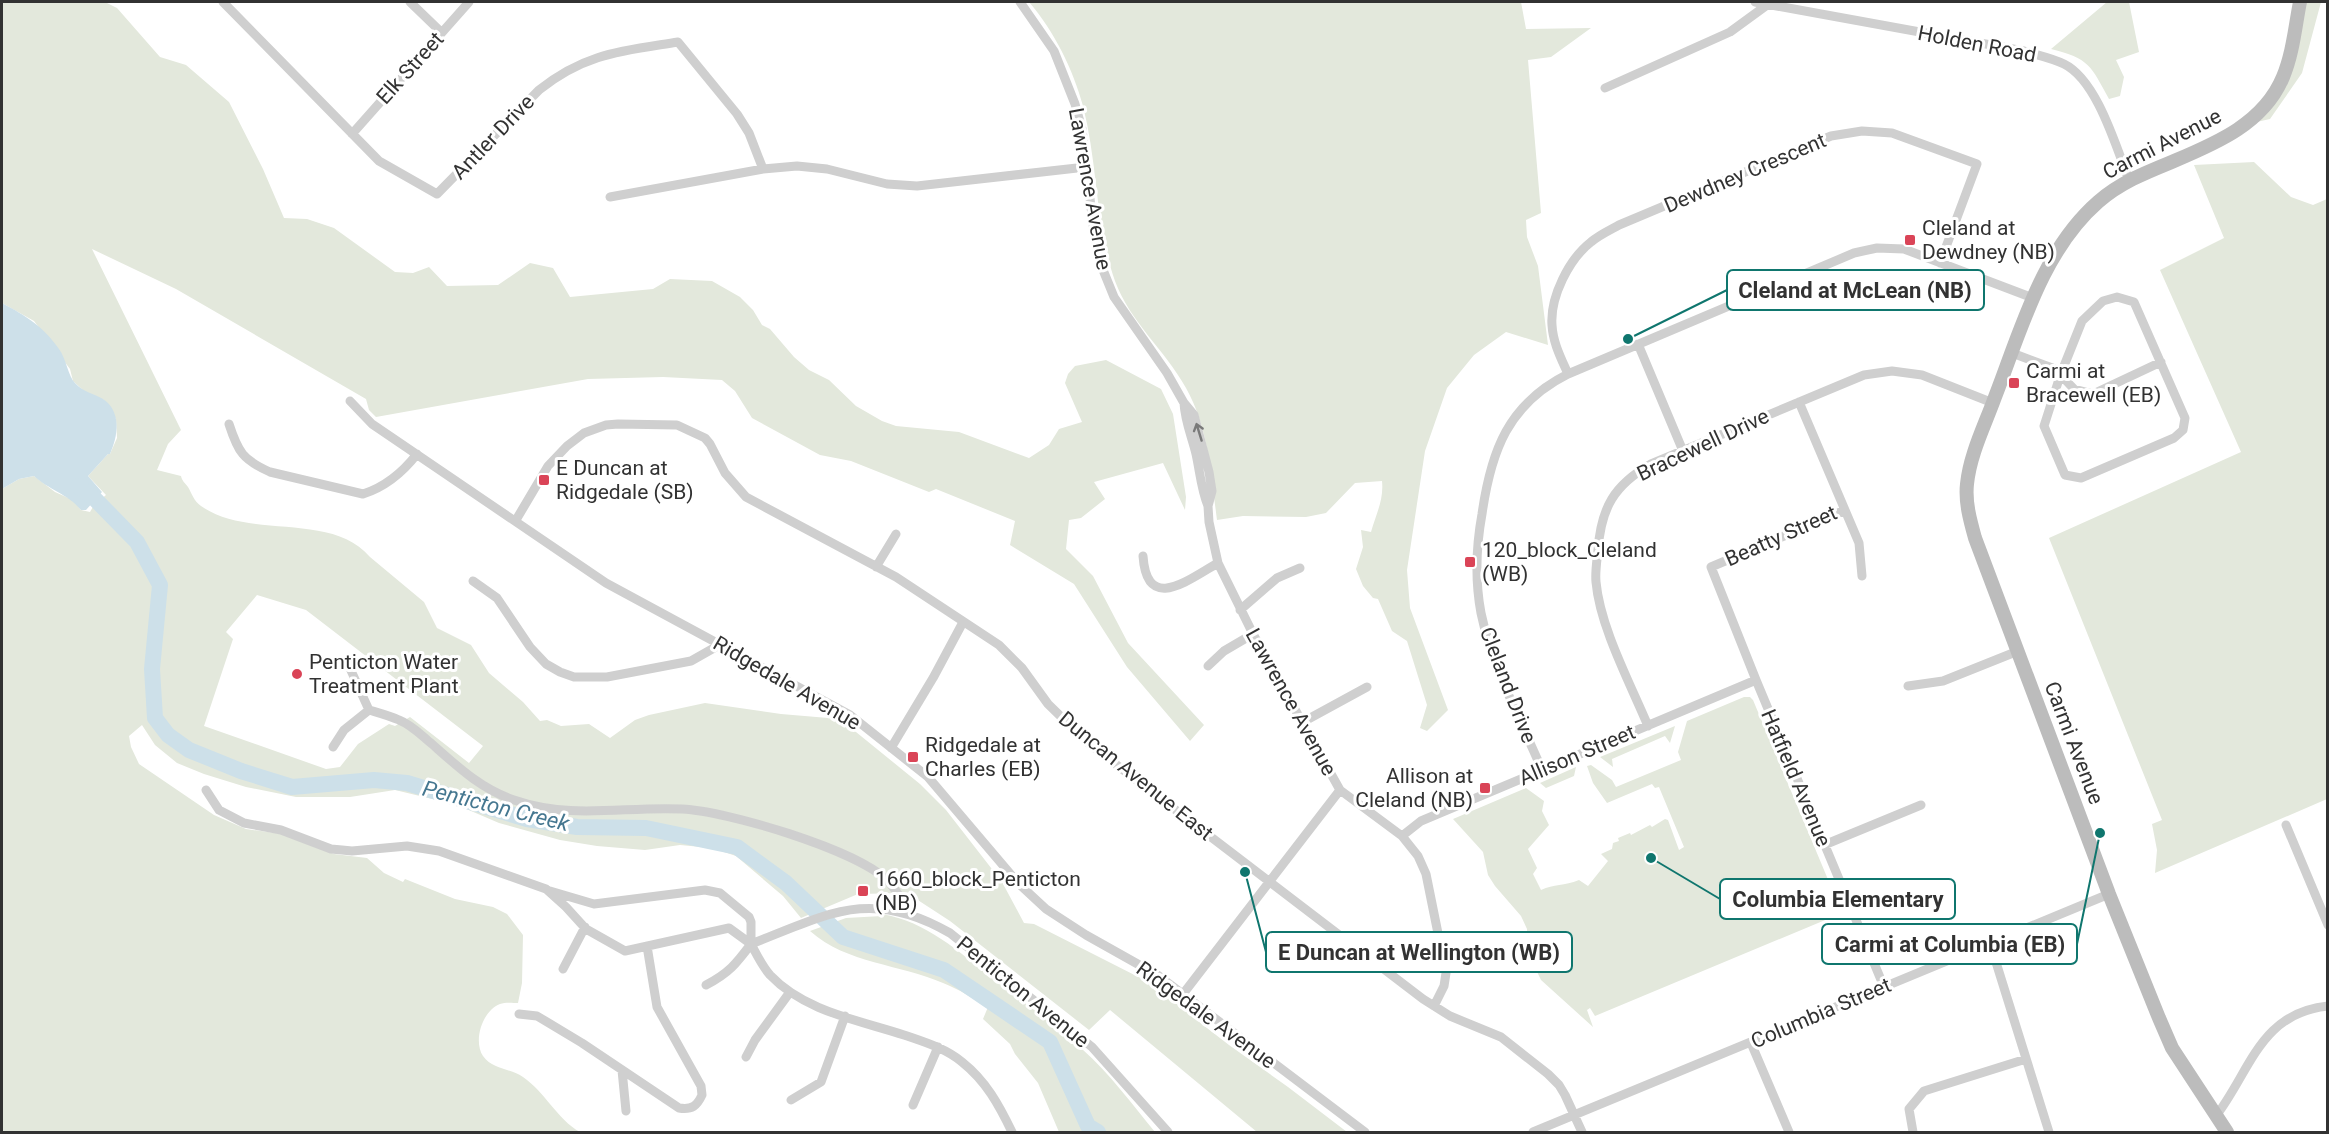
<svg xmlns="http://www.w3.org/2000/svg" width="2329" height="1134" font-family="Roboto,sans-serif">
  <rect width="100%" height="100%" fill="#fff"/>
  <path fill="#e3e8dc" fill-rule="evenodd" d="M2,2H105L117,8L160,57L186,65L229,102L263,169L284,218L307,219L334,228L395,272L413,273L429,267L447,286L498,285L530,263L553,268L570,297L653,289L670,279L712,281L740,297L753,310L762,325L770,329L794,357L809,370L829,380L856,406L882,421L896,426L959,432L1029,458L1049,445L1059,429L1082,422L1065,383L1068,374L1075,366L1106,360L1161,389L1173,414L1186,497L1185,510L1163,463L1094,482L1105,499L1081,518L1069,520L1066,549L1093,576L1128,643L1204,725L1190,741L1127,667L1074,584L1010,545L1015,521L936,489L929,492L851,461L820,455L752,418L735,391L722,380L663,377L588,379L376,417L369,410L366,399L176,289L92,249L181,430L168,444L157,470L181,476C182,481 185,483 188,487C192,494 194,501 201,506C249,540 331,511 370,557L424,602L437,628L471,645L489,673L523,702L540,721L547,720L561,726L589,724L610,738L635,720L649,715L705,703L781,714L840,719L920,784L946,810L1002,882L1024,923L1034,924L1168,992L1189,1009L1194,1018L1229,1045L1288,1087L1347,1132H1257L1110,1010L1089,1030L950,921L907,893L858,894L801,918L783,896L736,856L712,848L680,845L645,850L597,846L560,840L499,823L457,805L395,790L350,797H296L246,787L204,774L177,763L155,745L142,725L129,736L131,747L139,764L214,815L246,829L282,834L334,854L367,858L384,873L403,882L405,879L455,899L493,907L507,914L523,935L522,983L518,1003C513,1003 505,1002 500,1004C482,1011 473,1041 483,1056C493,1070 510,1068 523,1077C545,1092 557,1119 580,1132H2V489L19,479L34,476L55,492L73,500L81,510L90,512L94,505L106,495L88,476L108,454H110L117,438L116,419L104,400L85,392L73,381L70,369L34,321L2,303ZM257,595L306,610L483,746L469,763L410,717L395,726L389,724L358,744L340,767L326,769L204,726L233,639L226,632Z
    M1029,2H1521L1526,29L1591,28L1551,57L1528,60L1541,213L1526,220L1527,237L1538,266L1548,345L1506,332L1474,355L1447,388L1425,451L1407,570L1410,608L1448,710L1427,731L1420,728L1427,705L1407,641L1392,631L1378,599L1373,598L1363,586L1356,569L1363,547L1361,530L1371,532C1376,514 1384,500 1382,481L1355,483L1326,513L1306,517L1243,516L1217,520C1211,475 1209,429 1186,388C1165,350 1130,322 1115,281C1095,225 1098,164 1083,106C1073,69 1054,31 1029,2Z
    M2107,2H2129L2139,52L2116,60L2124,77L2120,96L2109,99C2091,66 2089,58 2051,49Z
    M2305,2H2321L2302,73L2270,119L2252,123L2271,102Z
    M2254,162L2291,197L2313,205L2327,199V799L2155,873L2157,850L2152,824L2162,820L2049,538L2241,452L2160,270L2224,238L2194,165Z
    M1744,697H1750L1753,700L1842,913L1595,1016L1590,1008L1587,1010L1593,1027L1541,980L1527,951V929L1521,916L1495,886L1488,875L1483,852L1453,819L1526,788L1544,801L1542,811L1549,825L1528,849L1537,868L1533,874L1541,890C1554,884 1564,886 1579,880L1588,886L1608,861L1601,854L1612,849L1613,843L1619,841L1618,838L1630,833L1631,835L1650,825L1652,827L1665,819L1668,820L1679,850L1684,847L1659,787L1655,788L1652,784L1607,803L1593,783L1587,766L1591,765L1612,780L1616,787L1681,760L1678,752L1687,721Z
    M1675,726L1670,743L1665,736L1612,759L1613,767L1600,757Z
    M1576,767L1574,776L1546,788L1540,783Z
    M882,914C927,922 958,951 992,978C1022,1001 1054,1024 1082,1049C1110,1074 1132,1104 1155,1132H1059L1038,1083L1015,1054L1010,1044L983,1019L988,1007C973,999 959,989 943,983C900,964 847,964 810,931L846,918L882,916Z"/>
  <path fill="#cde0e9" d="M2,303C26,316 43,326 59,349C66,358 68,376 75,383C83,392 93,393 103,399C122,412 118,436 110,454H108L88,476L102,492L86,510H81C68,494 49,490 34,476L19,479L2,489Z"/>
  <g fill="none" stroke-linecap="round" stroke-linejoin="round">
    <path stroke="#cde0e9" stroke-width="16" d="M78,486L95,499L137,542L160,585L152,669L155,718L168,735L189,750L241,771L292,787L374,780L407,783L527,819L577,827L646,828L737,847L786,883L843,937L944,970L1050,1042L1088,1126L1098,1132"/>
    <path stroke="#cfcfcf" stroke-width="9" d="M223,2L379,161L437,194L539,90C585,53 622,51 678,42L737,114L749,133L763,169
      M410,2L441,32
      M1020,2L1054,51L1075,104L1082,129L1094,233L1101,265L1114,297L1167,373L1184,403L1194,415L1209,472L1212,491L1208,506L1209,522L1218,563L1253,634L1340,790L1402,836L1418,856L1426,874L1446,973L1444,986L1434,1006
      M1755,2L2024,51C2037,55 2052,58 2064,64C2097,80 2116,147 2129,180
      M1605,88L1730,32L1767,5
      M352,134L469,2
      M610,197L763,169L797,166L827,169L887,184L917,186L1086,167
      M2117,297L2134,302L2185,418L2183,430L2174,438L2081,478L2065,475L2044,426L2060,376L2082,321L2103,301Z
      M1638,344L1683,451
      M2012,353L2055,369L2074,389L2093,394L2161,362
      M1568,374C1561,358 1553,343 1552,325C1550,297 1569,259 1591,242C1599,235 1610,230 1619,225L1831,136L1862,131L1892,133L1977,164L1940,263
      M350,401L372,424L606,583L850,715L928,777L1019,884L1046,909L1086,935L1159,976L1365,1132
      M1799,402L1859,543L1862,576
      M1184,403C1185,422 1192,437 1196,454C1200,472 1201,489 1208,506
      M229,424C238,452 243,460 270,472L363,494C385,487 403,472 417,454
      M1845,510L1711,567L1756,680L1884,987
      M516,520L548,466L567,446L584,433L606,425L618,424L677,425L705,438L710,444L725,473L746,497L896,577L999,645L1022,668L1048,704L1088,743L1423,999L1450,1016L1501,1037L1548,1074L1559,1085L1565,1095L1582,1132
      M1143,556C1147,614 1189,579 1218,563
      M876,567L896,534
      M473,581L497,598L530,647L546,664L560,672L574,677H607L691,661L721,644
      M1240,610L1277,578L1300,568
      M348,664L369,710
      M1208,666L1224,651L1253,634
      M1908,686L1943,681L2018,651
      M1301,723L1367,687
      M1648,726C1630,683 1600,627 1596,582C1595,572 1597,560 1598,550C1601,508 1614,485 1651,464L1864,375L1892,371L1922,375L1993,403
      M333,747L344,730L369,710C379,713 390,716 399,720C412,725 422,736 432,744C458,767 481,789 514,800C572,820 624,806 682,809C727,811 854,849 887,880C896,889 903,902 910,913
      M891,748L933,678L963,622
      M1542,770C1521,721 1492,666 1481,613C1475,581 1476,547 1482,514C1491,451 1508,404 1568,374L1854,253L1877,248L1904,249L2033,298
      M206,790L219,810L244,823L281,830L331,849L342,850L352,851L407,846L439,851L546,889L566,907L586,929L625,951L729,928L751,944C828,914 871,887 950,933L1092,1047L1168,1132
      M2286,825L2328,925
      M1402,836L1421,821L1756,680
      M1824,845L1921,805
      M550,891L594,904L705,890L720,893L749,917L751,922V944
      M1990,943L2049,1132
      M563,969L585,927
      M706,985C729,973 736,964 751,944C757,955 762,966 770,975C804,1011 858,1020 904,1035C924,1042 945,1048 962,1062C986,1081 999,1105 1012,1132
      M1183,994L1340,790
      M519,1014L537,1016L582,1043L679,1108C692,1110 697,1106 702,1095L701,1086L657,1007L647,946
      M1751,1043L1789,1132
      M746,1057L755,1040L790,992
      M622,1070L626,1111
      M791,1100L821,1082L845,1016
      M913,1105L938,1047
      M2216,1116C2251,1070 2260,1013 2328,1006
      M1533,1132L2109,894
      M1913,1132L1909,1109L1924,1091L2026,1059"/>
    <path stroke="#bcbcbc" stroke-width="14" d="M2227,1132L2172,1048L2159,1018L2109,894L1975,538C1970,520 1965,502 1967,484C1970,454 1985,425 1995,397C2021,330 2042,251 2098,202C2121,182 2147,172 2174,161C2217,143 2264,123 2283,77C2293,53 2295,27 2300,2"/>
  </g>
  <defs><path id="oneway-shaft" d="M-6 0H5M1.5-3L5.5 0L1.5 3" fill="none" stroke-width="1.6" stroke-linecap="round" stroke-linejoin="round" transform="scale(1.5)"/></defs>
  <use stroke="#797979" href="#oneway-shaft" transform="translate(1199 432) rotate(-107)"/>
  <g fill="#da4457" stroke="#fff" stroke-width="2">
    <rect x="1904" y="234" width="12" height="12" rx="3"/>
    <rect x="2008" y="377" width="12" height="12" rx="3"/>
    <rect x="538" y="474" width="12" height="12" rx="3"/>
    <rect x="1464" y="556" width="12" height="12" rx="3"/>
    <circle cx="297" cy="674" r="6"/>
    <rect x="907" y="751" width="12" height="12" rx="3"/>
    <rect x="1479" y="782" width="12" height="12" rx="3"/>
    <rect x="857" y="885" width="12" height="12" rx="3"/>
  </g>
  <g text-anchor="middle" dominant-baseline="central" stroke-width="6" stroke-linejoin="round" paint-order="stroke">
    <g font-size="21" fill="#323232" stroke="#fff">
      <text transform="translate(1977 44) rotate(11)">Holden Road</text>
      <text transform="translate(410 68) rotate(-48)">Elk Street</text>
      <text transform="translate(493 137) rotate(-46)">Antler Drive</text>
      <text transform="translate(2162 144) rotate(-27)">Carmi Avenue</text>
      <text transform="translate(1745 173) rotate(-23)">Dewdney Crescent</text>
      <text transform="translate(1090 189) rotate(80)">Lawrence Avenue</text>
      <text transform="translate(1703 445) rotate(-25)">Bracewell Drive</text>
      <text transform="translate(1781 536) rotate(-24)">Beatty Street</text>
      <text transform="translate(787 683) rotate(30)">Ridgedale Avenue</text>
      <text transform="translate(1508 685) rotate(69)">Cleland Drive</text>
      <text transform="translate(1291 702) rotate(61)">Lawrence Avenue</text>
      <text transform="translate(2074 743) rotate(69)">Carmi Avenue</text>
      <text transform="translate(1577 755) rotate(-23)">Allison Street</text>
      <text transform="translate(1136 776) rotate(39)">Duncan Avenue East</text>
      <text transform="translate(1796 778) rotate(67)">Hatfield Avenue</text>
      <text transform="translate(1023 992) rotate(39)">Penticton Avenue</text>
      <text transform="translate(1821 1013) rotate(-23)">Columbia Street</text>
      <text transform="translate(1206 1015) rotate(36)">Ridgedale Avenue</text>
    </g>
    <g font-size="21" fill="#323232" stroke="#fff" text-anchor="start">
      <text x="1922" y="228">Cleland at<tspan x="1922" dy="24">Dewdney (NB)</tspan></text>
      <text x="2026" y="371">Carmi at<tspan x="2026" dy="24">Bracewell (EB)</tspan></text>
      <text x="556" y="468">E Duncan at<tspan x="556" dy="24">Ridgedale (SB)</tspan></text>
      <text x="1482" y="550">120_block_Cleland<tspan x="1482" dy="24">(WB)</tspan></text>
      <text x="309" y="662">Penticton Water<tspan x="309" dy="24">Treatment Plant</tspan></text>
      <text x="925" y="745">Ridgedale at<tspan x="925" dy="24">Charles (EB)</tspan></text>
      <text x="1473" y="776" text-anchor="end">Allison at<tspan x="1473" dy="24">Cleland (NB)</tspan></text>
      <text x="875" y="879">1660_block_Penticton<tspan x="875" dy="24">(NB)</tspan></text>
    </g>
    <g font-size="22" font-style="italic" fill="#457790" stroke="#fff">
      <text transform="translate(496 806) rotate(14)">Penticton Creek</text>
    </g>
  </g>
  <path fill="none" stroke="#0f766e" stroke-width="2" d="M1628 339L1727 290M1651 858L1720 899M2100 833L2077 944M1245 872L1266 952"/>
  <g fill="#0f766e" stroke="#fff" stroke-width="2">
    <circle cx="1628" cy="339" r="6"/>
    <circle cx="1651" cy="858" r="6"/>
    <circle cx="2100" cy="833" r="6"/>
    <circle cx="1245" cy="872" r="6"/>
  </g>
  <g fill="#fff" stroke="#0f766e" stroke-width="2">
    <rect x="1727" y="270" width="257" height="40" rx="6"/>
    <rect x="1720" y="879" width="235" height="40" rx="6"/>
    <rect x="1822" y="924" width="255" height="40" rx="6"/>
    <rect x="1266" y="932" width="306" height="40" rx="6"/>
  </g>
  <g font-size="22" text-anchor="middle" font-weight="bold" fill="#323232">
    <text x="1855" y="298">Cleland at McLean (NB)</text>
    <text x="1838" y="907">Columbia Elementary</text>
    <text x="1950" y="952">Carmi at Columbia (EB)</text>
    <text x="1419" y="960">E Duncan at Wellington (WB)</text>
  </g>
  <rect width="2329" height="1134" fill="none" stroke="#323232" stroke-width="6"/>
</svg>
